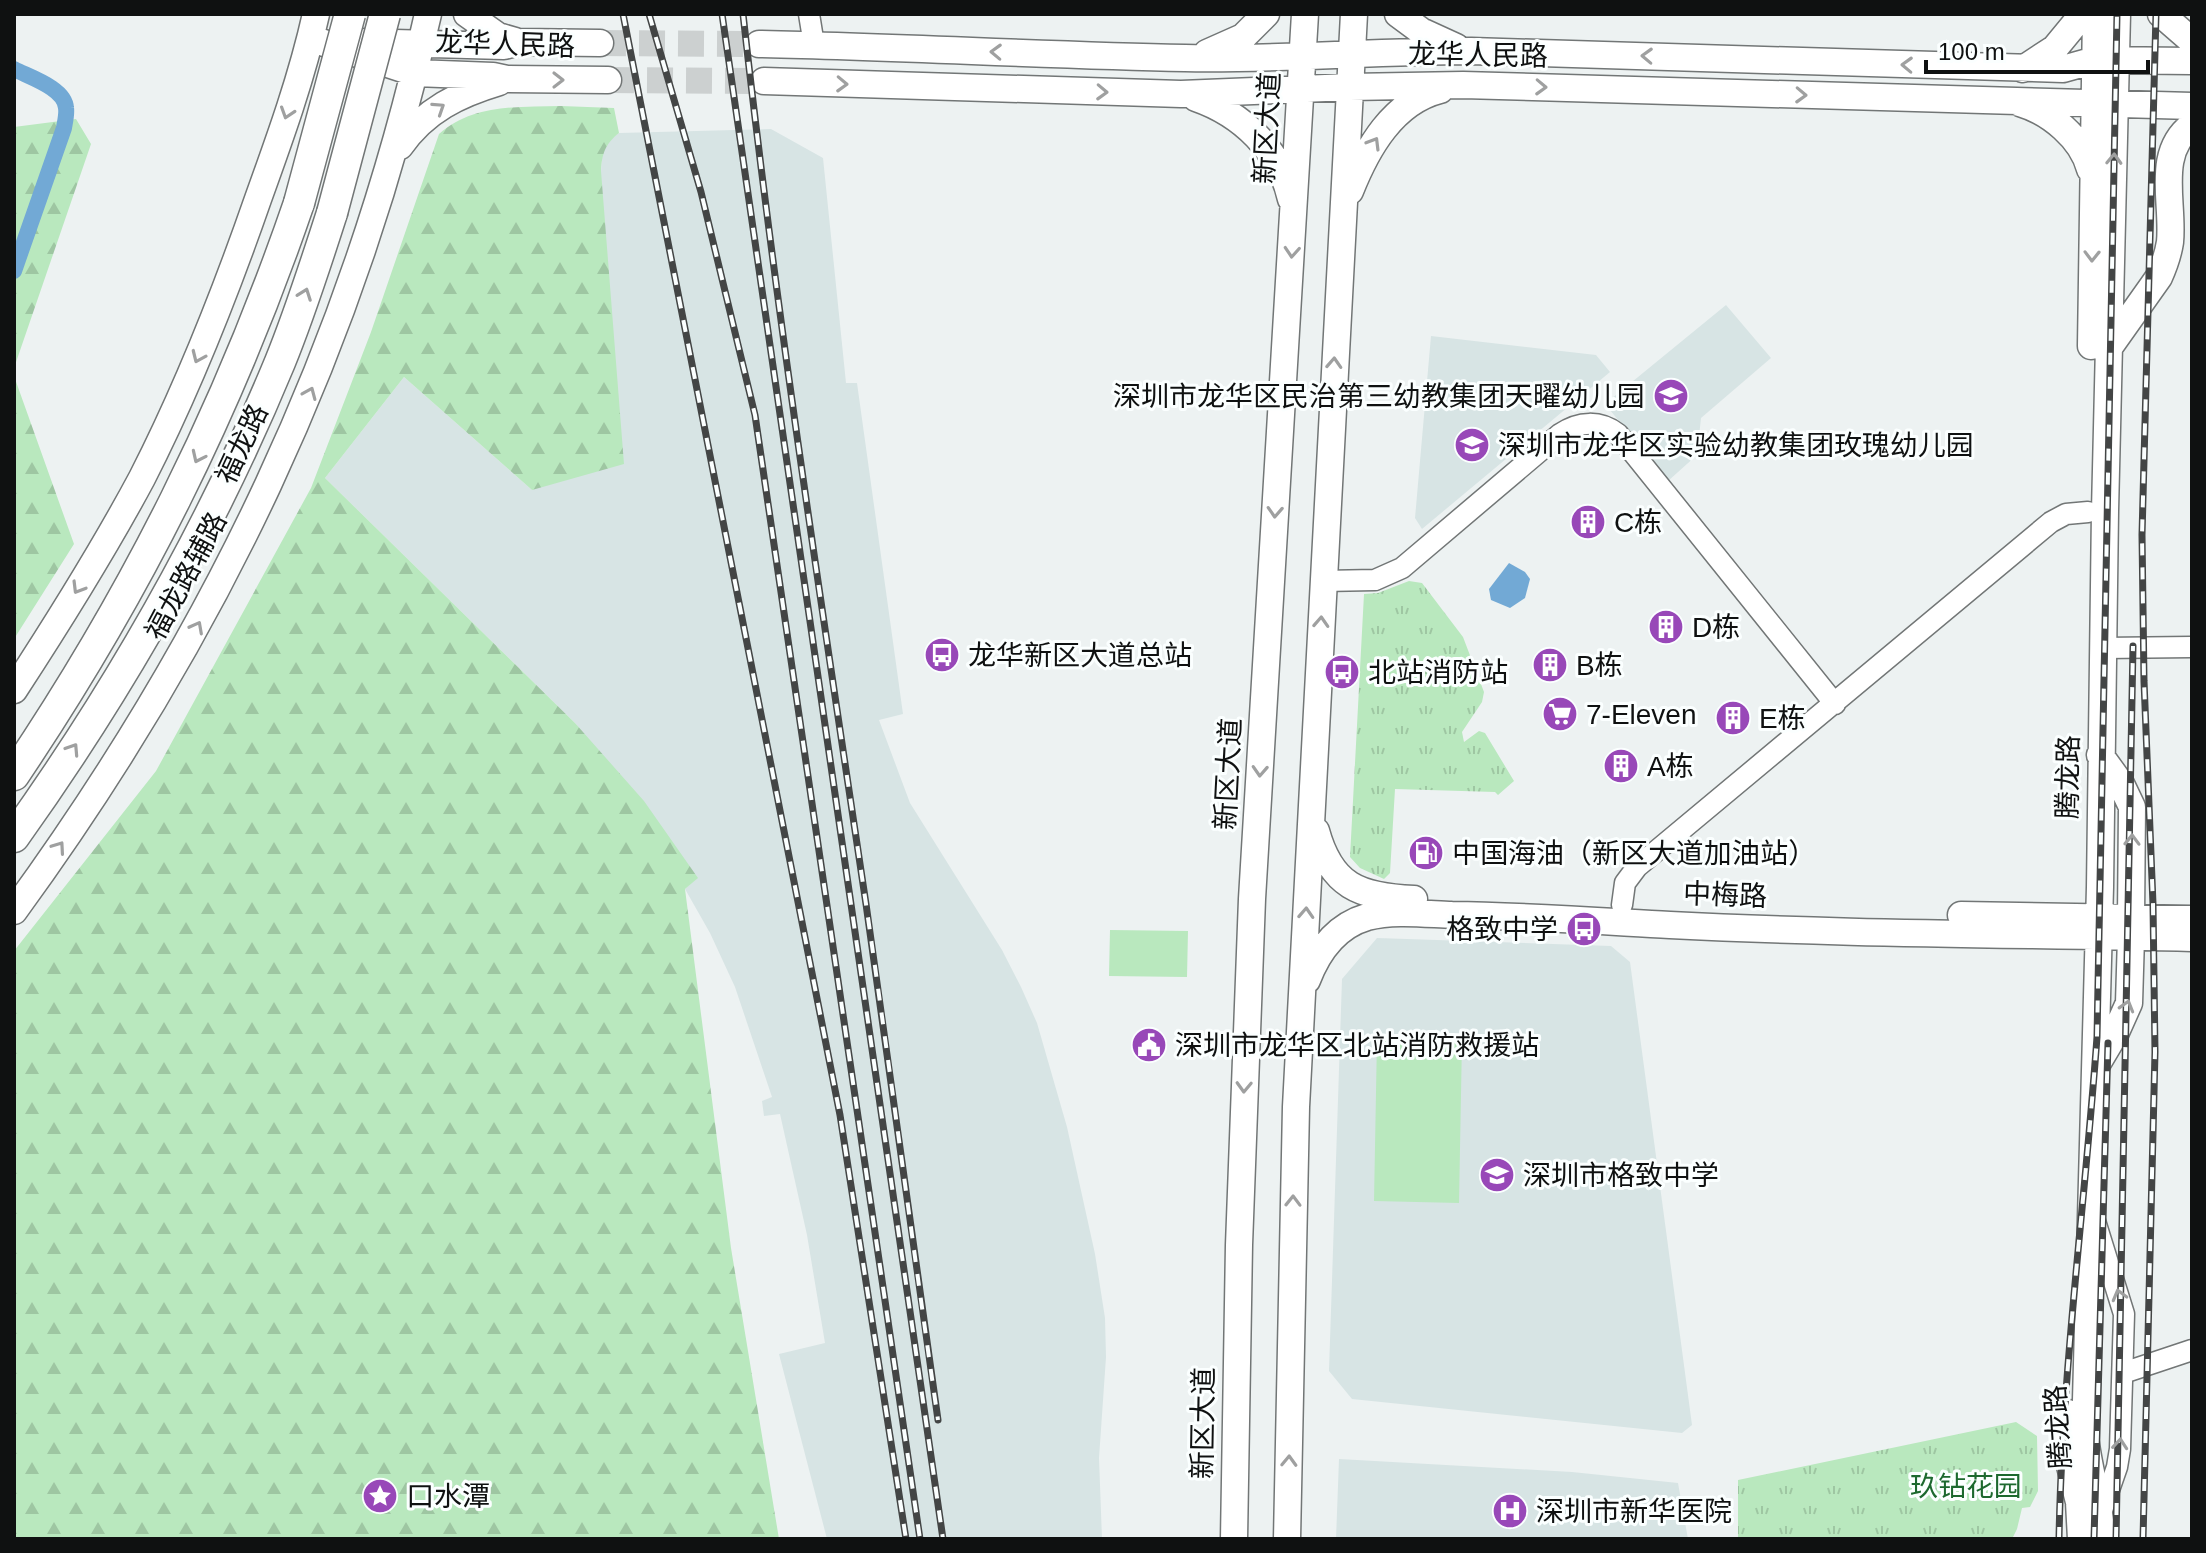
<svg xmlns="http://www.w3.org/2000/svg" width="2206" height="1553" font-family="Arial,'Noto Sans SC',sans-serif">
  <defs>
    <pattern id="grass-tufts" width="24" height="20" patternUnits="userSpaceOnUse" patternTransform="scale(2)"><rect width="24" height="20" fill="#b9e8be"/><path d="M3 7l-1-3M5 7V3M7 7l1-3M15 17l-1-3M17 17v-4M19 17l1-3" fill="none" stroke="#9ec6a2"/></pattern>
    <pattern id="forest-firs" width="22" height="20" patternUnits="userSpaceOnUse" patternTransform="scale(2)"><rect width="22" height="20" fill="#b9e8be"/><path d="M5 1l3.5 6h-7zM16 11l3.5 6h-7z" fill="#9ec6a2"/></pattern>
  </defs>
  <rect width="100%" height="100%" fill="#edf2f2"/>
  <path fill="#d7e4e4" d="M771,129L823,158L846,383H857L903,714L879,720L910,803L1002,950L1021,987L1037,1023L1067,1127L1095,1254L1105,1318L1106,1357L1099,1458L1102,1539H827L779,1354L825,1343L807,1235L780,1114L764,1116L762,1101L772,1097L735,987L710,933L685,889L697,878L575,723L325,478L404,377L532,490L601,171L602,153L609,140L619,133Z
    M1726,305L1771,358L1701,418L1697,455L1668,481L1605,404Z
    M1431,336L1596,355L1610,372L1422,529L1415,518Z
    M1377,938L1611,946L1630,962L1692,1425L1682,1433L1352,1399L1329,1371L1342,979Z
    M1339,1459L1572,1472L1678,1483L1688,1539H1336Z"/>
  <path fill="url(#grass-tufts)" d="M1409,581L1422,583L1463,637L1484,692L1482,702L1462,732L1464,742L1479,731L1485,733L1514,781L1498,795L1495,792L1395,789L1390,873L1384,879L1360,868L1350,857L1364,594L1378,593Z
    M2016,1422L2037,1436L2038,1491L2030,1507L2022,1508L2017,1529L2012,1539H1738V1480Z"/>
  <path fill="url(#forest-firs)" d="M561,106L614,108L619,133C605,144 602,154 601,171L624,464L532,490L404,377L325,478L575,723L644,801L698,878L685,889L731,1248L779,1539H14V951L156,771L311,488L371,332L439,134C473,104 519,107 561,106Z
    M76,119L91,144L14,368V127Z
    M14,376L74,544L14,639Z"/>
  <path fill="#b9e8be" d="M1110,930L1188,931L1187,977L1109,976Z
    M1377,1038L1462,1040L1459,1203L1374,1201Z"/>
  <path fill="#72a9d5" d="M1509,563L1525,572L1530,579L1525,598L1510,608L1491,600L1489,589Z"/>
  <g fill="none" stroke-linecap="round" stroke-linejoin="round">
    <path stroke="#72a9d5" stroke-width="16" d="M14,69C29,77 65,88 66,108C67,114 65,122 64,128L14,271"/>
    <path stroke="#ccd0d0" stroke-width="26" stroke-dasharray="26 13" stroke-linecap="butt" d="M600,43L759,44
      M608,80L764,81"/>
    <defs>
      <path id="minor" d="M809,14L814,45
        M1323,581L1375,580L1402,568L1560,434C1579,421 1600,420 1618,434L1835,704
        M2103,648L2192,647
        M1622,905L1625,883L1637,867L2051,522L2066,514L2088,512
        M2095,1221L2124,1314L2120,1449L2117,1467L2101,1513
        M2123,1373L2192,1350"/>
      <path id="major" d="M467,14L498,36L515,41
        M1398,14L1421,31L1456,47
        M2161,14L2192,41
        M321,42L415,73L493,76L507,79L608,80
        M358,42L504,46L519,42L600,43
        M759,44C901,47 1043,55 1185,58C1280,60 1375,51 1471,51L2063,69L2095,60L2192,61
        M1207,53L1243,37L1266,14
        M2023,69L2055,48L2083,14
        M764,81L1181,94L1350,87L1463,85L2192,106
        M1196,98C1242,114 1280,150 1291,199
        M2020,103C2050,112 2082,138 2090,169
        M400,146C425,110 459,94 499,82
        M1350,191C1367,148 1393,102 1440,90
        M2091,346L2096,14
        M2108,349L2159,277C2164,266 2168,255 2170,242C2174,202 2155,153 2192,125
        M14,690C59,621 103,551 142,478C188,388 225,294 258,199C280,138 302,77 316,14
        M2100,755L2121,784L2132,807L2131,918
        M1316,831C1331,886 1359,897 1414,899
        M14,911C214,637 354,346 428,14
        M1961,915L2192,919
        M1307,980C1318,951 1336,926 1367,917C1394,910 1425,914 1452,915C1525,916 1597,921 1670,925C1844,934 2018,934 2192,938
        M2097,1064L2116,1032L2129,1003L2131,937
        M2068,1413V1458L2079,1502L2081,1539
        M1234,1539L1239,1245L1252,899L1305,14
        M1287,1539L1296,1107L1354,14
        M2102,1539C2100,1504 2089,1472 2085,1437L2100,887L2105,511L2117,14"/>
      <path id="highway" d="M14,775C136,594 228,410 299,203
        M14,837C119,690 211,529 280,362C300,313 316,263 332,213"/>
    </defs>
    <use href="#minor" stroke="#727676" stroke-width="23"/>
    <use href="#major" stroke="#727676" stroke-width="29"/>
    <use href="#highway" stroke="#727676" stroke-width="33"/>
    <use href="#minor" stroke="#fff" stroke-width="20"/>
    <use href="#major" stroke="#fff" stroke-width="26"/>
    <use href="#highway" stroke="#fff" stroke-width="30"/>
    <defs>
      <path id="rail" d="M623,14L840,1115L906,1539
        M649,14L701,192L755,415L920,1539
        M722,14L943,1539
        M743,14C776,312 822,608 866,904C891,1076 913,1248 938,1420
        M2059,1539C2062,1371 2085,1204 2097,1037L2117,14
        M2094,1539L2108,1043
        M2116,1539L2133,646
        M2143,1539L2155,1052L2153,904L2144,681L2142,535L2156,14"/>
    </defs>
    <use href="#rail" stroke="#434545" stroke-width="7"/>
    <use href="#rail" stroke="#fbffff" stroke-width="4" stroke-dasharray="12" stroke-linecap="butt"/>
    <defs>
      <path id="highway-bridge" d="M299,203L350,14
        M332,213L385,14"/>
    </defs>
    <use href="#highway-bridge" stroke="#727676" stroke-width="33" stroke-linecap="butt"/>
    <use href="#highway-bridge" stroke="#fff" stroke-width="30"/>
  </g>
  <defs><path id="oneway-chevron" d="M-2-3.5L2.5 0L-2 3.5" fill="none" stroke-width="1.6" stroke-linecap="round" stroke-linejoin="round" transform="scale(2)"/></defs>
  <g stroke="#9fa0a0">
    <use href="#oneway-chevron" transform="translate(996 52) rotate(-178)"/>
    <use href="#oneway-chevron" transform="translate(1647 56) rotate(-178)"/>
    <use href="#oneway-chevron" transform="translate(1907 65) rotate(-178)"/>
    <use href="#oneway-chevron" transform="translate(558 80)"/>
    <use href="#oneway-chevron" transform="translate(842 84) rotate(2)"/>
    <use href="#oneway-chevron" transform="translate(1541 87) rotate(2)"/>
    <use href="#oneway-chevron" transform="translate(1102 92) rotate(2)"/>
    <use href="#oneway-chevron" transform="translate(1801 95) rotate(2)"/>
    <use href="#oneway-chevron" transform="translate(439 108) rotate(-33)"/>
    <use href="#oneway-chevron" transform="translate(287 113) rotate(108)"/>
    <use href="#oneway-chevron" transform="translate(1374 143) rotate(-59)"/>
    <use href="#oneway-chevron" transform="translate(2114 159) rotate(-88)"/>
    <use href="#oneway-chevron" transform="translate(1292 252) rotate(94)"/>
    <use href="#oneway-chevron" transform="translate(2092 256) rotate(91)"/>
    <use href="#oneway-chevron" transform="translate(305 294) rotate(-70)"/>
    <use href="#oneway-chevron" transform="translate(198 357) rotate(114)"/>
    <use href="#oneway-chevron" transform="translate(1334 363) rotate(-87)"/>
    <use href="#oneway-chevron" transform="translate(310 393) rotate(-67)"/>
    <use href="#oneway-chevron" transform="translate(198 457) rotate(115)"/>
    <use href="#oneway-chevron" transform="translate(1275 512) rotate(93)"/>
    <use href="#oneway-chevron" transform="translate(78 588) rotate(121)"/>
    <use href="#oneway-chevron" transform="translate(1321 622) rotate(-87)"/>
    <use href="#oneway-chevron" transform="translate(197 627) rotate(-62)"/>
    <use href="#oneway-chevron" transform="translate(73 749) rotate(-57)"/>
    <use href="#oneway-chevron" transform="translate(1260 771) rotate(93)"/>
    <use href="#oneway-chevron" transform="translate(2132 840) rotate(-89)"/>
    <use href="#oneway-chevron" transform="translate(59 847) rotate(-55)"/>
    <use href="#oneway-chevron" transform="translate(1306 913) rotate(-87)"/>
    <use href="#oneway-chevron" transform="translate(2127 1006) rotate(-74)"/>
    <use href="#oneway-chevron" transform="translate(1244 1087) rotate(92)"/>
    <use href="#oneway-chevron" transform="translate(1293 1201) rotate(-89)"/>
    <use href="#oneway-chevron" transform="translate(2119 1295) rotate(-105)"/>
    <use href="#oneway-chevron" transform="translate(2120 1444) rotate(-85)"/>
    <use href="#oneway-chevron" transform="translate(1289 1461) rotate(-88)"/>
  </g>
  <defs>
    <symbol id="school-disc" viewBox="-11 -11 22 22"><circle r="9.5" fill="#9848b8" stroke="#fbffff"/><path d="M0-5L7-2L0 1L-7-2ZM-4 1L0 2.5L4 1V4Q0 6-4 4Z" fill="#fff"/></symbol>
    <symbol id="building-disc" viewBox="-11 -11 22 22"><circle r="9.5" fill="#9848b8" stroke="#fbffff"/><path d="M-4-6H4V6H1V3H-1V6H-4ZM-2.5-4.3h1.7v1.8h-1.7ZM.8-4.3h1.7v1.8H.8ZM-2.5-1h1.7V.8h-1.7ZM.8-1h1.7V.8H.8Z" fill="#fff"/></symbol>
    <symbol id="bus-disc" viewBox="-11 -11 22 22"><circle r="9.5" fill="#9848b8" stroke="#fbffff"/><path d="M-5-6H5V4H4V6H2V4H-2V6H-4V4H-5ZM-3.5-4V0h7V-4ZM-3.5 1.2v1.5H-2V1.2ZM2 1.2v1.5H3.5V1.2Z" fill="#fff"/></symbol>
    <symbol id="supermarket-disc" viewBox="-11 -11 22 22"><circle r="9.5" fill="#9848b8" stroke="#fbffff"/><path d="M-6-5.5h2.5l.6 2H6L4.5 2H-2.5L-4.4-4H-6ZM-1.5 3.2a1.3 1.3 0 1 0 .1 0ZM3 3.2a1.3 1.3 0 1 0 .1 0Z" fill="#fff"/></symbol>
    <symbol id="fuel-disc" viewBox="-11 -11 22 22"><circle r="9.5" fill="#9848b8" stroke="#fbffff"/><path d="M-5.5-6h7V0h2V4h1.3V-2.5L3-4.5l.8-.8L6-3V5H2.5V1h-1V6h-7ZM-4.2-4.7v3.2H.2V-4.7Z" fill="#fff"/></symbol>
    <symbol id="civic-disc" viewBox="-11 -11 22 22"><circle r="9.5" fill="#9848b8" stroke="#fbffff"/><path d="M-.6-6.5H3V-4.5H.6V-3L4-1V1h2V6H-6V1h2V-1L-.6-3ZM-1.2 2.5V6h2.4V2.5Z" fill="#fff"/></symbol>
    <symbol id="sight-disc" viewBox="-11 -11 22 22"><circle r="9.5" fill="#9848b8" stroke="#fbffff"/><path d="M0-6L1.8-2.2L6-1.7L2.9 1.2L3.7 5.4L0 3.3L-3.7 5.4L-2.9 1.2L-6-1.7L-1.8-2.2Z" fill="#fff"/></symbol>
    <symbol id="hospital-disc" viewBox="-11 -11 22 22"><circle r="9.5" fill="#9848b8" stroke="#fbffff"/><path d="M-5-5h3v3.5h4V-5h3V5h-3V1.5h-4V5h-3Z" fill="#fff"/></symbol>
  </defs>
  <g fill-rule="evenodd">
    <use href="#school-disc" x="1651" y="376" width="40" height="40"/>
    <use href="#school-disc" x="1452" y="425" width="40" height="40"/>
    <use href="#building-disc" x="1568" y="502" width="40" height="40"/>
    <use href="#building-disc" x="1646" y="607" width="40" height="40"/>
    <use href="#bus-disc" x="922" y="635" width="40" height="40"/>
    <use href="#building-disc" x="1530" y="645" width="40" height="40"/>
    <use href="#bus-disc" x="1322" y="652" width="40" height="40"/>
    <use href="#supermarket-disc" x="1540" y="694" width="40" height="40"/>
    <use href="#building-disc" x="1713" y="698" width="40" height="40"/>
    <use href="#building-disc" x="1601" y="746" width="40" height="40"/>
    <use href="#fuel-disc" x="1406" y="833" width="40" height="40"/>
    <use href="#bus-disc" x="1564" y="909" width="40" height="40"/>
    <use href="#civic-disc" x="1129" y="1025" width="40" height="40"/>
    <use href="#school-disc" x="1477" y="1155" width="40" height="40"/>
    <use href="#sight-disc" x="360" y="1476" width="40" height="40"/>
    <use href="#hospital-disc" x="1490" y="1491" width="40" height="40"/>
  </g>
  <g text-anchor="middle" dominant-baseline="central" stroke-width="6" stroke-linejoin="round" paint-order="stroke">
    <g font-size="28" fill="#0f1111" stroke="#fbffff">
      <text transform="translate(505 44) rotate(2)">龙华人民路</text>
      <text transform="translate(1478 55) rotate(1)">龙华人民路</text>
      <text transform="translate(1267 128) rotate(-87)">新区大道</text>
      <text transform="translate(242 444) rotate(-65)">福龙路</text>
      <text transform="translate(186 576) rotate(-62)">福龙路辅路</text>
      <text transform="translate(1228 774) rotate(-87)">新区大道</text>
      <text transform="translate(2068 777) rotate(-89)">腾龙路</text>
      <text transform="translate(1725 895) rotate(2)">中梅路</text>
      <text transform="translate(1203 1423) rotate(-89)">新区大道</text>
      <text transform="translate(2058 1427) rotate(-94)">腾龙路</text>
    </g>
    <g font-size="28" fill="#0f1111" stroke="#fbffff" text-anchor="start">
      <text x="1645" y="396" text-anchor="end">深圳市龙华区民治第三幼教集团天曜幼儿园</text>
      <text x="1498" y="445">深圳市龙华区实验幼教集团玫瑰幼儿园</text>
      <text x="1614" y="522">C栋</text>
      <text x="1692" y="627">D栋</text>
      <text x="968" y="655">龙华新区大道总站</text>
      <text x="1576" y="665">B栋</text>
      <text x="1368" y="672">北站消防站</text>
      <text x="1586" y="714">7-Eleven</text>
      <text x="1759" y="718">E栋</text>
      <text x="1647" y="766">A栋</text>
      <text x="1452" y="853">中国海油（新区大道加油站）</text>
      <text x="1558" y="929" text-anchor="end">格致中学</text>
      <text x="1175" y="1045">深圳市龙华区北站消防救援站</text>
      <text x="1523" y="1175">深圳市格致中学</text>
      <text x="406" y="1496">口水潭</text>
      <text x="1536" y="1511">深圳市新华医院</text>
    </g>
    <g font-size="28" fill="#1d692f" stroke="#fbffff">
      <text x="1966" y="1486">玖钻花园</text>
    </g>
  </g>
  <rect width="2206" height="1553" fill="none" stroke="#0f1111" stroke-width="32"/>
  <path d="M1926 60v12h222v-12" fill="none" stroke="#0f1111" stroke-width="4"/>
  <text x="1938" y="60" font-size="24" fill="#0f1111" stroke="#fbffff" stroke-width="6" paint-order="stroke">100 m</text>
</svg>
